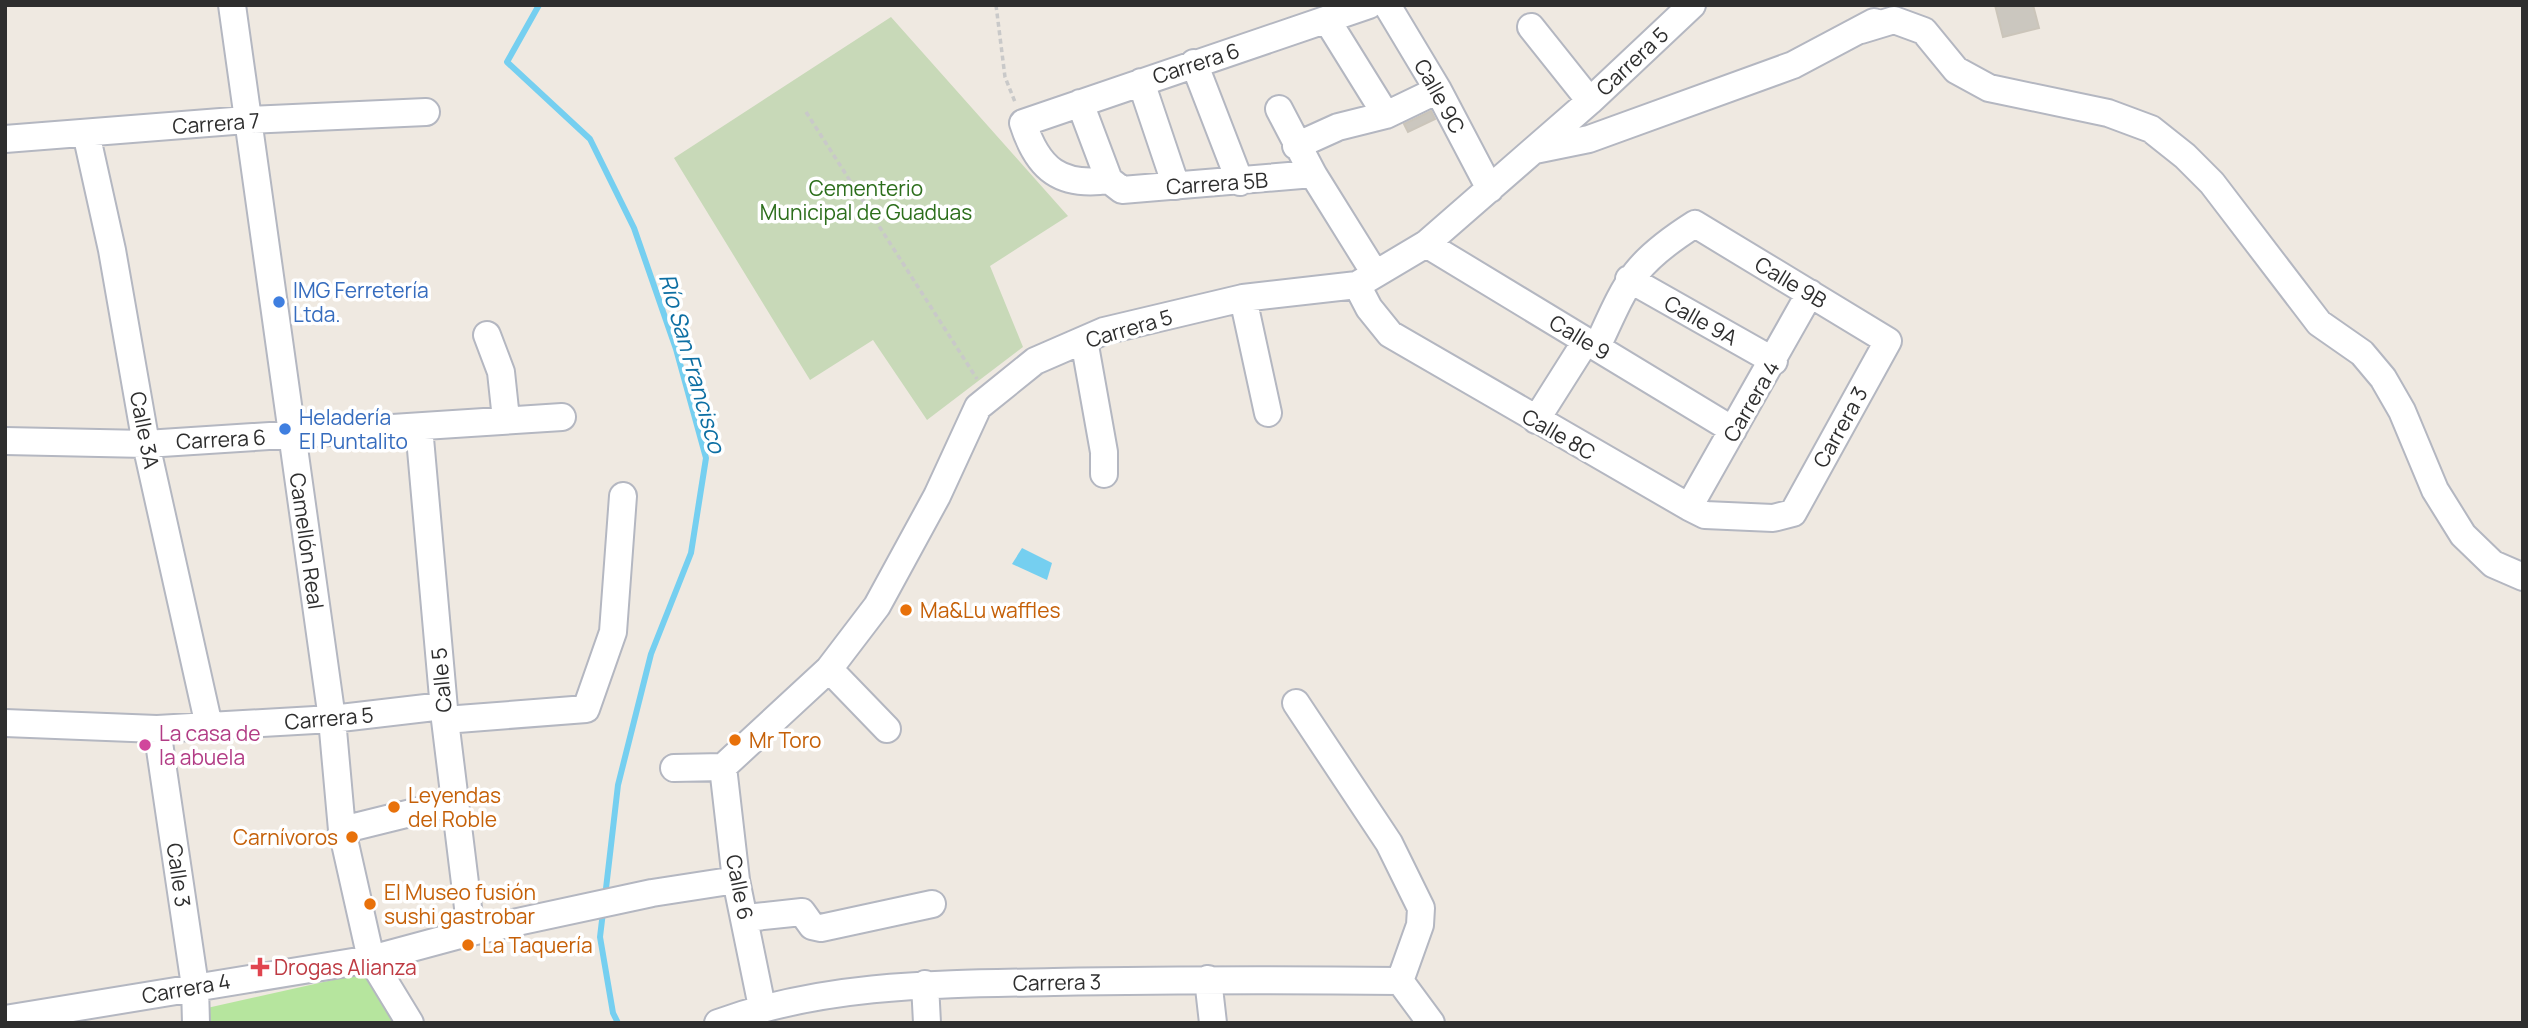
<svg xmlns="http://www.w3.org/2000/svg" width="2528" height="1028" font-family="Manrope,sans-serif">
  <rect width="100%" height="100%" fill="#efe9e1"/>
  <path fill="#b6e59e" d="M364,973L393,1023H208L207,1008Z"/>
  <path fill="#c8d9b8" d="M891,17L1068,216L990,266L1023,347L927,420L873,340L810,380L674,158Z"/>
  <path fill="#75cff0" d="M1022,548L1052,563L1047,580L1012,564Z"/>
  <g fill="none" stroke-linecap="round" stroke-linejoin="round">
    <path stroke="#75cff0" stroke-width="6" d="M539,5L507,62L590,139L634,228L676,349L706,458L691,553L651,654L618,785L605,897
      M603,912L600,937L613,1013L618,1023"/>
  </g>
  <path fill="#cbc7bf" stroke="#cbc5ba" stroke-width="2" d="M1995,5H2033L2039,28L2003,37Z
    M1431,111L1435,119L1408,132L1404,124Z"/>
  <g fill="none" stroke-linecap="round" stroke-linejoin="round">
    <defs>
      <path id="minor" d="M232,5L332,719L342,830L371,959L410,1023
        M1387,5L1438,90L1490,189
        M1327,20L1386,115
        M1531,27L1590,101
        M1861,30L1894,20L1924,31L1956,70L1989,88L2108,113L2151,129L2185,156L2212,183L2319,323L2362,353L2383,378L2402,411L2435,490L2463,535L2493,564L2523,577
        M1194,63L1240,182
        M1141,82L1176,186
        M1080,103L1109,180L1122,190L1313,174
        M1279,109L1313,174L1374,272
        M86,133L112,250L146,444L209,726
        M5,139L246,120L426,112
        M1296,146L1338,127L1386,115L1438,90
        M1535,150L1589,139L1793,65L1874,22
        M1109,180C1061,187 1038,170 1023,123L1369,5
        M1426,244L1733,430
        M1629,279L1774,361
        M1357,285L1369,308L1390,334L1689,507L1705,515L1773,518L1793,513L1888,341L1695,224C1632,264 1627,282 1597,347
        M1243,298L1268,413
        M487,335L501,372L506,419
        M1084,340L1104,452V474
        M1536,420L1586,341
        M419,427L445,720L471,932
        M5,441L146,444L562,417
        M1689,507L1810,293
        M829,669L887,729
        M1296,703L1389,843L1421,908L1420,925L1400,981
        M445,720L586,709L613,632L623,496
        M5,723L157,729L332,719L443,706
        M157,729L195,986L196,1023
        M723,767L736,880L762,1007
        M674,768L723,767L829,669L877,606L937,496L978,407L1035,361L1104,331L1243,298L1357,285L1426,244L1590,101L1692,5
        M342,830L455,802
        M746,918L802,912L812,926L821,928L932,904
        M1208,979L1213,1023
        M1400,981L1431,1023
        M925,984L927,1023
        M5,1019L371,959L471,932L652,893L736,880
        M718,1023C826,983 941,984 1054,982C1169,980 1284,980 1400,981"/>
    </defs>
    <use href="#minor" stroke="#b4b7c1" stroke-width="30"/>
    <path stroke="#c9c9c9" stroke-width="3.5" stroke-dasharray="5 3.5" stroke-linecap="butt" d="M996,5L1005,77L1015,102
      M806,112L977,379"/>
    <use href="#minor" stroke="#fff" stroke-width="26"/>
  </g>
  <g fill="#3f7fe0" stroke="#fff" stroke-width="2.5">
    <circle cx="279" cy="302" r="7"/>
    <circle cx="285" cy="429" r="7"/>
  </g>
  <g fill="#e8710a" stroke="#fff" stroke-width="2.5">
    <circle cx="906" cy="610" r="7"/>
    <circle cx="735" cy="740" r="7"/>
    <circle cx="394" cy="807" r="7"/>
    <circle cx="352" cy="837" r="7"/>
    <circle cx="370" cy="904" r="7"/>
    <circle cx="468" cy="945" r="7"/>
  </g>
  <circle fill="#d1479c" stroke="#fff" stroke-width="2.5" cx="145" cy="745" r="7"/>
  <path fill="#e0444e" stroke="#fff" stroke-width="2.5" d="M256.5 956.5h7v7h7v7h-7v7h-7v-7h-7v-7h7z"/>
  <g text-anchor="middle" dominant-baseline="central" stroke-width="7" stroke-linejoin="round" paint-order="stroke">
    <g font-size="21" fill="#2e2e2e" stroke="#fff">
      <text transform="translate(1632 61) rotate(-43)">Carrera 5</text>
      <text transform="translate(1196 63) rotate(-18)">Carrera 6</text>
      <text transform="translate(1440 96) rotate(61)">Calle 9C</text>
      <text transform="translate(216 123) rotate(-4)">Carrera 7</text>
      <text transform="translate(1217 183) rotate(-4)">Carrera 5B</text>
      <text transform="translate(1791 282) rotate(31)">Calle 9B</text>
      <text transform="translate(1701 320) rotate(29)">Calle 9A</text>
      <text transform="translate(1129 328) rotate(-16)">Carrera 5</text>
      <text transform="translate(1580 337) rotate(31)">Calle 9</text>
      <text transform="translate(1751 401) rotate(-60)">Carrera 4</text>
      <text transform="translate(1840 427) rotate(-61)">Carrera 3</text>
      <text transform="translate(145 430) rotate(79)">Calle 3A</text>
      <text transform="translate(1559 434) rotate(30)">Calle 8C</text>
      <text transform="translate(221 439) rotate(-3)">Carrera 6</text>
      <text transform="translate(307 541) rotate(82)">Camellón Real</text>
      <text transform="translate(441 680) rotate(-95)">Calle 5</text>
      <text transform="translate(329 718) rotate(-5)">Carrera 5</text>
      <text transform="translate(179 875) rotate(82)">Calle 3</text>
      <text transform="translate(740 887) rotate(79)">Calle 6</text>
      <text transform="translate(1057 982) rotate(-1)">Carrera 3</text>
      <text transform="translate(186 988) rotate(-10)">Carrera 4</text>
    </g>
    <g font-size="21" fill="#2c6e1b" stroke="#fff">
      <text x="866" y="188">Cementerio<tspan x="866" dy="24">Municipal de Guaduas</tspan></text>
    </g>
    <g font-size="21" fill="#366cbe" stroke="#fff" text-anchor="start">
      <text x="293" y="290">IMG Ferretería<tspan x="293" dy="24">Ltda.</tspan></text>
      <text x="299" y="417">Heladería<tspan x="299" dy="24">El Puntalito</tspan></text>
    </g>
    <g font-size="21" fill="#c56008" stroke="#fff" text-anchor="start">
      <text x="920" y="610">Ma&amp;Lu waffles</text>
      <text x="749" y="740">Mr Toro</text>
      <text x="408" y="795">Leyendas<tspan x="408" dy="24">del Roble</tspan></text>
      <text x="338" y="837" text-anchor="end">Carnívoros</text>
      <text x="384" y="892">El Museo fusión<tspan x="384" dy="24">sushi gastrobar</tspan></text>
      <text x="482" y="945">La Taquería</text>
    </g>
    <g font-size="21" fill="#b23c85" stroke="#fff" text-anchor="start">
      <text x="159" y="733">La casa de<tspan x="159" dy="24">la abuela</tspan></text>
    </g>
    <g font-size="21" fill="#be3a42" stroke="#fff" text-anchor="start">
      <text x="274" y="967">Drogas Alianza</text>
    </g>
    <g font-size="23" font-style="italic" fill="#0d6fa3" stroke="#fff">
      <text transform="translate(693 363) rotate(74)">Río San Francisco</text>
    </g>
  </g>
  <rect width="2528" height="1028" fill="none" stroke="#2e2e2e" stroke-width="14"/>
</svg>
